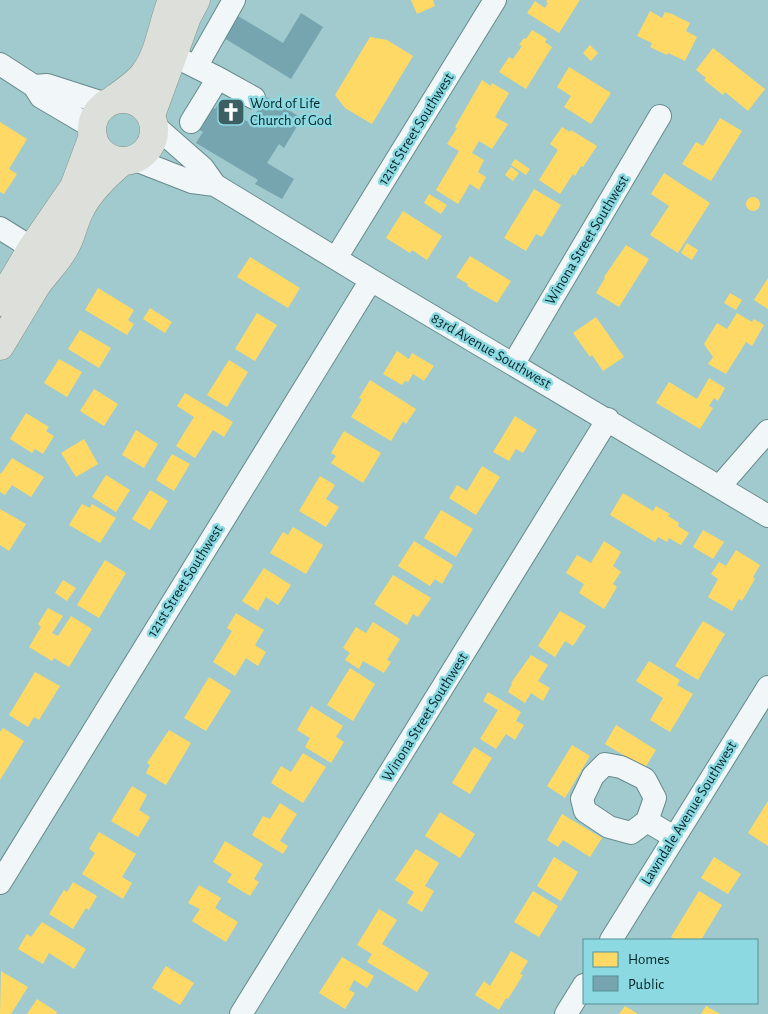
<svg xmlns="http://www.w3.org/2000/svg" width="768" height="1014" font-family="'Alegreya Sans',sans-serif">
  <rect width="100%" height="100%" fill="#a0cacd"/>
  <path fill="#ffd966" d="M411,0H433L435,6L417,14Z
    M547,0H580L559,33L527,13L535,1L545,8L548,3L546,2Z
    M650,11L662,18L665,12L672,14L690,23L686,31L697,37L685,61L668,53L667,55L650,47L652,43L637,36Z
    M532,30L547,39L545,42L552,47L526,89L499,72L509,57L513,59L522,46L519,45L524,38L526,39Z
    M370,37L387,40L413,56L372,124L345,108L335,95Z
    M590,45L598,53L591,61L583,53Z
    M713,48L765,89L748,111L725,92L723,95L704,80L706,78L696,70Z
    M569,67L611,93L591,124L564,107L571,96L557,87Z
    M482,80L491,86L492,83L509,93L495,117L508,124L492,149L479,141L472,153L484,160L478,172L486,177L479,190L470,184L458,204L436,190L459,151L447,144L457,128L455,127Z
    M720,118L742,131L711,181L682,164L696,142L703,146Z
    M0,122L27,139L9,169L17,174L4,194L0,192Z
    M562,127L570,132L571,130L597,146L583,167L581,166L575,176L573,174L560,194L539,180L558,150L550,144Z
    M515,159L530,169L526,175L511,165Z
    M511,167L519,173L513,181L505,175Z
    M664,173L710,203L678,253L650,235L669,206L651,194Z
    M534,189L561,205L542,237L536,234L526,251L504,238Z
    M429,194L447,205L441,214L424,203Z
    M746 204a7 7 0 1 1 14 0a7 7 0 1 1-14 0Z
    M403,211L442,236L427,260L412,250L410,253L386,238Z
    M687,243L698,250L692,260L681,253Z
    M626,245L649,259L619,307L596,293L605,278L604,277Z
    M470,256L511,281L497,303L467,286L468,284L456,277Z
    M250,257L300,288L288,308L237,277Z
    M768,278V309L754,300Z
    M98,288L134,310L128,320L134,324L127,335L85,310Z
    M730,293L742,300L736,310L724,303Z
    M150,308L172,322L165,333L143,319Z
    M257,313L277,325L255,361L235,349Z
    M737,313L752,322L754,319L764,325L752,346L746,342L726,374L708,364L713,357L704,344L717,323L727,329Z
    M596,317L624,357L603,371L592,355L590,357L573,333Z
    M80,330L111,348L99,368L68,349Z
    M397,351L409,359L412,353L434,366L424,381L413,374L408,382L405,381L402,385L383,374Z
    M59,359L82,372L67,397L44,383Z
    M229,360L248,372L227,407L207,395Z
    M709,378L725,388L718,401L714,398L709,406L713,408L700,429L656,403L669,382L697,399Z
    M370,380L416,409L406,424L403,421L391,441L351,417L362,399L359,398Z
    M94,389L118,404L104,426L80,411Z
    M185,393L233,422L224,437L213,430L195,458L176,446L194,417L177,406Z
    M26,413L49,427L46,431L54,436L43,454L35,449L32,453L10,439Z
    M515,416L537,430L523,453L516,449L509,461L493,452Z
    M136,430L158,444L144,468L122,455Z
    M344,431L381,453L363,483L331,463L336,456L331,453Z
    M84,439L98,464L76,477L61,453Z
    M172,454L190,464L174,491L156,480Z
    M12,458L44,477L31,497L12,485L5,495L0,492V473L1,474Z
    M482,466L500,477L476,515L449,498L457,485L467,491Z
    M106,475L130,490L116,512L92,497Z
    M320,476L335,485L326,499L339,507L326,527L299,511Z
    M150,490L168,501L150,530L132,519Z
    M623,493L653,511L656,506L670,514L668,516L679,523L678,526L689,533L681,545L669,538L667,542L658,537L655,542L610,515Z
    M82,504L90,508L92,504L116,518L100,543L69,525Z
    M0,509L26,524L9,551L0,545Z
    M441,510L473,529L456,557L424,538Z
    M293,527L323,545L306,574L270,553L283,532L288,535Z
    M703,530L724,542L713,559L693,547Z
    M414,541L453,565L442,584L435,579L430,586L398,566Z
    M604,541L621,552L613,566L621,572L613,584L617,587L604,609L579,593L584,584L566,573L577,555L591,563Z
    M736,550L760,565L753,577L755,579L742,601L739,599L732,611L708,597L718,579L711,574L719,562L726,566Z
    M105,560L126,573L99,618L77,605Z
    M264,568L291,585L278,605L266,597L258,611L242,601Z
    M393,575L431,598L418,617L413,614L407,625L374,604Z
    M63,580L76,588L67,601L55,593Z
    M48,608L63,616L52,633L58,636L71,616L92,629L69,667L54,658L52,661L29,647L41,627L38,624Z
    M560,611L586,626L573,646L565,641L555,657L538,646Z
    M236,613L264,630L255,645L266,652L258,666L246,658L235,676L213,662L232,631L227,628Z
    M703,621L725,634L698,680L675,666Z
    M373,622L400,639L387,660L391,662L384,673L363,661L359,669L345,660L350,653L343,648L356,627L366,633Z
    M531,655L548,665L538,681L550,688L543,701L531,693L525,703L508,692L512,684L511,683Z
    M649,661L680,680L677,685L693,694L670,732L650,720L663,698L636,681Z
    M350,668L375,684L353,721L327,705Z
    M35,672L60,686L39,720L34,717L28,727L9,715Z
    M209,677L231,691L206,731L184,718Z
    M488,692L521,712L516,721L524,725L515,740L506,734L496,749L480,739L498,710L483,701Z
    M311,706L343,726L336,737L344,742L331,763L305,747L310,738L297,730Z
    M616,725L656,750L645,768L605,744Z
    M3,728L24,741L0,780V732Z
    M169,730L191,743L166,785L146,773L150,765L147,763Z
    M572,745L590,756L565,798L547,786Z
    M474,747L492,758L470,794L452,783Z
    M303,753L326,767L303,803L271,783L281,766L291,772Z
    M132,786L147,795L139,810L150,817L138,837L111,821Z
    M768,801V846L748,833Z
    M280,803L297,814L280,841L288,846L283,854L252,835L263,816L270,819Z
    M440,812L475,834L460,858L425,836Z
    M562,814L602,838L590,857L563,840L558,847L547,840Z
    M99,832L136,854L122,877L132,883L123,899L82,874L95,853L89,849Z
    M225,841L263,864L254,879L259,882L250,896L227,882L232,874L213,862Z
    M416,849L439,863L425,886L434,891L422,912L407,903L414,892L395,880Z
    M554,857L578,872L561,901L537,886Z
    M714,857L741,874L728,894L701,878Z
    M73,882L97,896L89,910L86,908L73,929L49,914L64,890L67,892Z
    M199,885L221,898L215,908L238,922L226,942L192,921L200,909L188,903Z
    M533,891L558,906L539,937L514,922Z
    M699,891L722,905L701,940H676L671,937Z
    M379,909L397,920L382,944L429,973L417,992L367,962L372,954L357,945Z
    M42,922L86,949L74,969L49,953L43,964L18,949L27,934L31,937Z
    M511,951L528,961L520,974L523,975L508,999L506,998L499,1010L475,995L484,981L490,986Z
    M342,957L374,976L367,988L354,980L349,990L355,993L345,1009L319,993Z
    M166,966L194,983L180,1005L152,988Z
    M1,971L28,987L11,1014H0Z
    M37,999L57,1012L56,1014H27Z
    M625,1006L638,1014H619Z
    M706,1006L720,1014H701Z"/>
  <path fill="#76a5af" d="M301,13L323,27L291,79L224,38L238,16L283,43Z
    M266,97L302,118L284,148L279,144L267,163L294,179L282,199L255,184L258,180L196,143L203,132L198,129L211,106L215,109L218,104L250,123Z"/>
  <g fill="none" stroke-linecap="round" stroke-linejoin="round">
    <defs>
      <path id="minor" d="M172,55L218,78L191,122
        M0,64L34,86L41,97L92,127
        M196,67L234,0
        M218,78L254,98
        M34,86L47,85L106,104
        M154,125L203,168L215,185L371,280L768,516
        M133,159L192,182L215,185
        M0,228L32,248
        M336,258L495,0
        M514,363L660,116
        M720,486L768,431
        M647,821L655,798L645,779L621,767L605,764L593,776L582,799L585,811L609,827L631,833L647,821L674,837
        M0,883L371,280
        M611,940L768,687
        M241,1014L608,419
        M566,1014L584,985"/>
      <path id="major" d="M114,99C124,92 137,83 144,74C160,53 162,24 172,0
        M92 130a31 31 0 1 1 62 0a31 31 0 1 1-62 0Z
        M151,115L187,17L196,0
        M0,302L32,248L74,187L93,136
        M0,346C12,326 24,306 36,286C45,273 56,263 64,249C72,237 73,223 80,210C90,190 106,175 123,161"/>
    </defs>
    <use href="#minor" stroke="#678a8c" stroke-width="24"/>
    <use href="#major" stroke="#849488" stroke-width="29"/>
    <use href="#minor" stroke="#f1f7f8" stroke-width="22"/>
    <use href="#major" stroke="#dde0da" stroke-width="28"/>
  </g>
  <defs>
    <symbol id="church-square" viewBox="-11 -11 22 22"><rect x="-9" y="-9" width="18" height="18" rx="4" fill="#3b5f62" stroke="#8cd9e1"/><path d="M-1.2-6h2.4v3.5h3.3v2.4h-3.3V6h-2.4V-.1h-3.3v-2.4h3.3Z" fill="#fff"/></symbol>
  </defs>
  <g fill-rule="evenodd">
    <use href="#church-square" x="215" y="96" width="32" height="32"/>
  </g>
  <g text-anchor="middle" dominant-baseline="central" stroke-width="5" stroke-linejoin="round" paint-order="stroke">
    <g font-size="15" fill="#042529" stroke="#8cd9e1" text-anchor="start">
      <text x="250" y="103">Word of Life<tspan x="250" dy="17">Church of God</tspan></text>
    </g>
    <g font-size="15" fill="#042529" stroke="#8cd9e1">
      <text transform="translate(416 129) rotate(-58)">121st Street Southwest</text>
      <text transform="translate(587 240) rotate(-59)">Winona Street Southwest</text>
      <text transform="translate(491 351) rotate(30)">83rd Avenue Southwest</text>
      <text transform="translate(185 581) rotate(-58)">121st Street Southwest</text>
      <text transform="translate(425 717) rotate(-58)">Winona Street Southwest</text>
      <text transform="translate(689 813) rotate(-58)">Lawndale Avenue Southwest</text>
    </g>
  </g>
  <rect x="583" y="939" width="175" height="65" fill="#8cd9e1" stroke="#569197"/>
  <rect x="593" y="952" width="25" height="15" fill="#ffd966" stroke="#569197"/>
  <text x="628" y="964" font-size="15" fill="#042529">Homes</text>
  <rect x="593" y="976" width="25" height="15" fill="#76a5af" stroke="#569197"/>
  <text x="628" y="989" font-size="15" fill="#042529">Public</text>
</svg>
